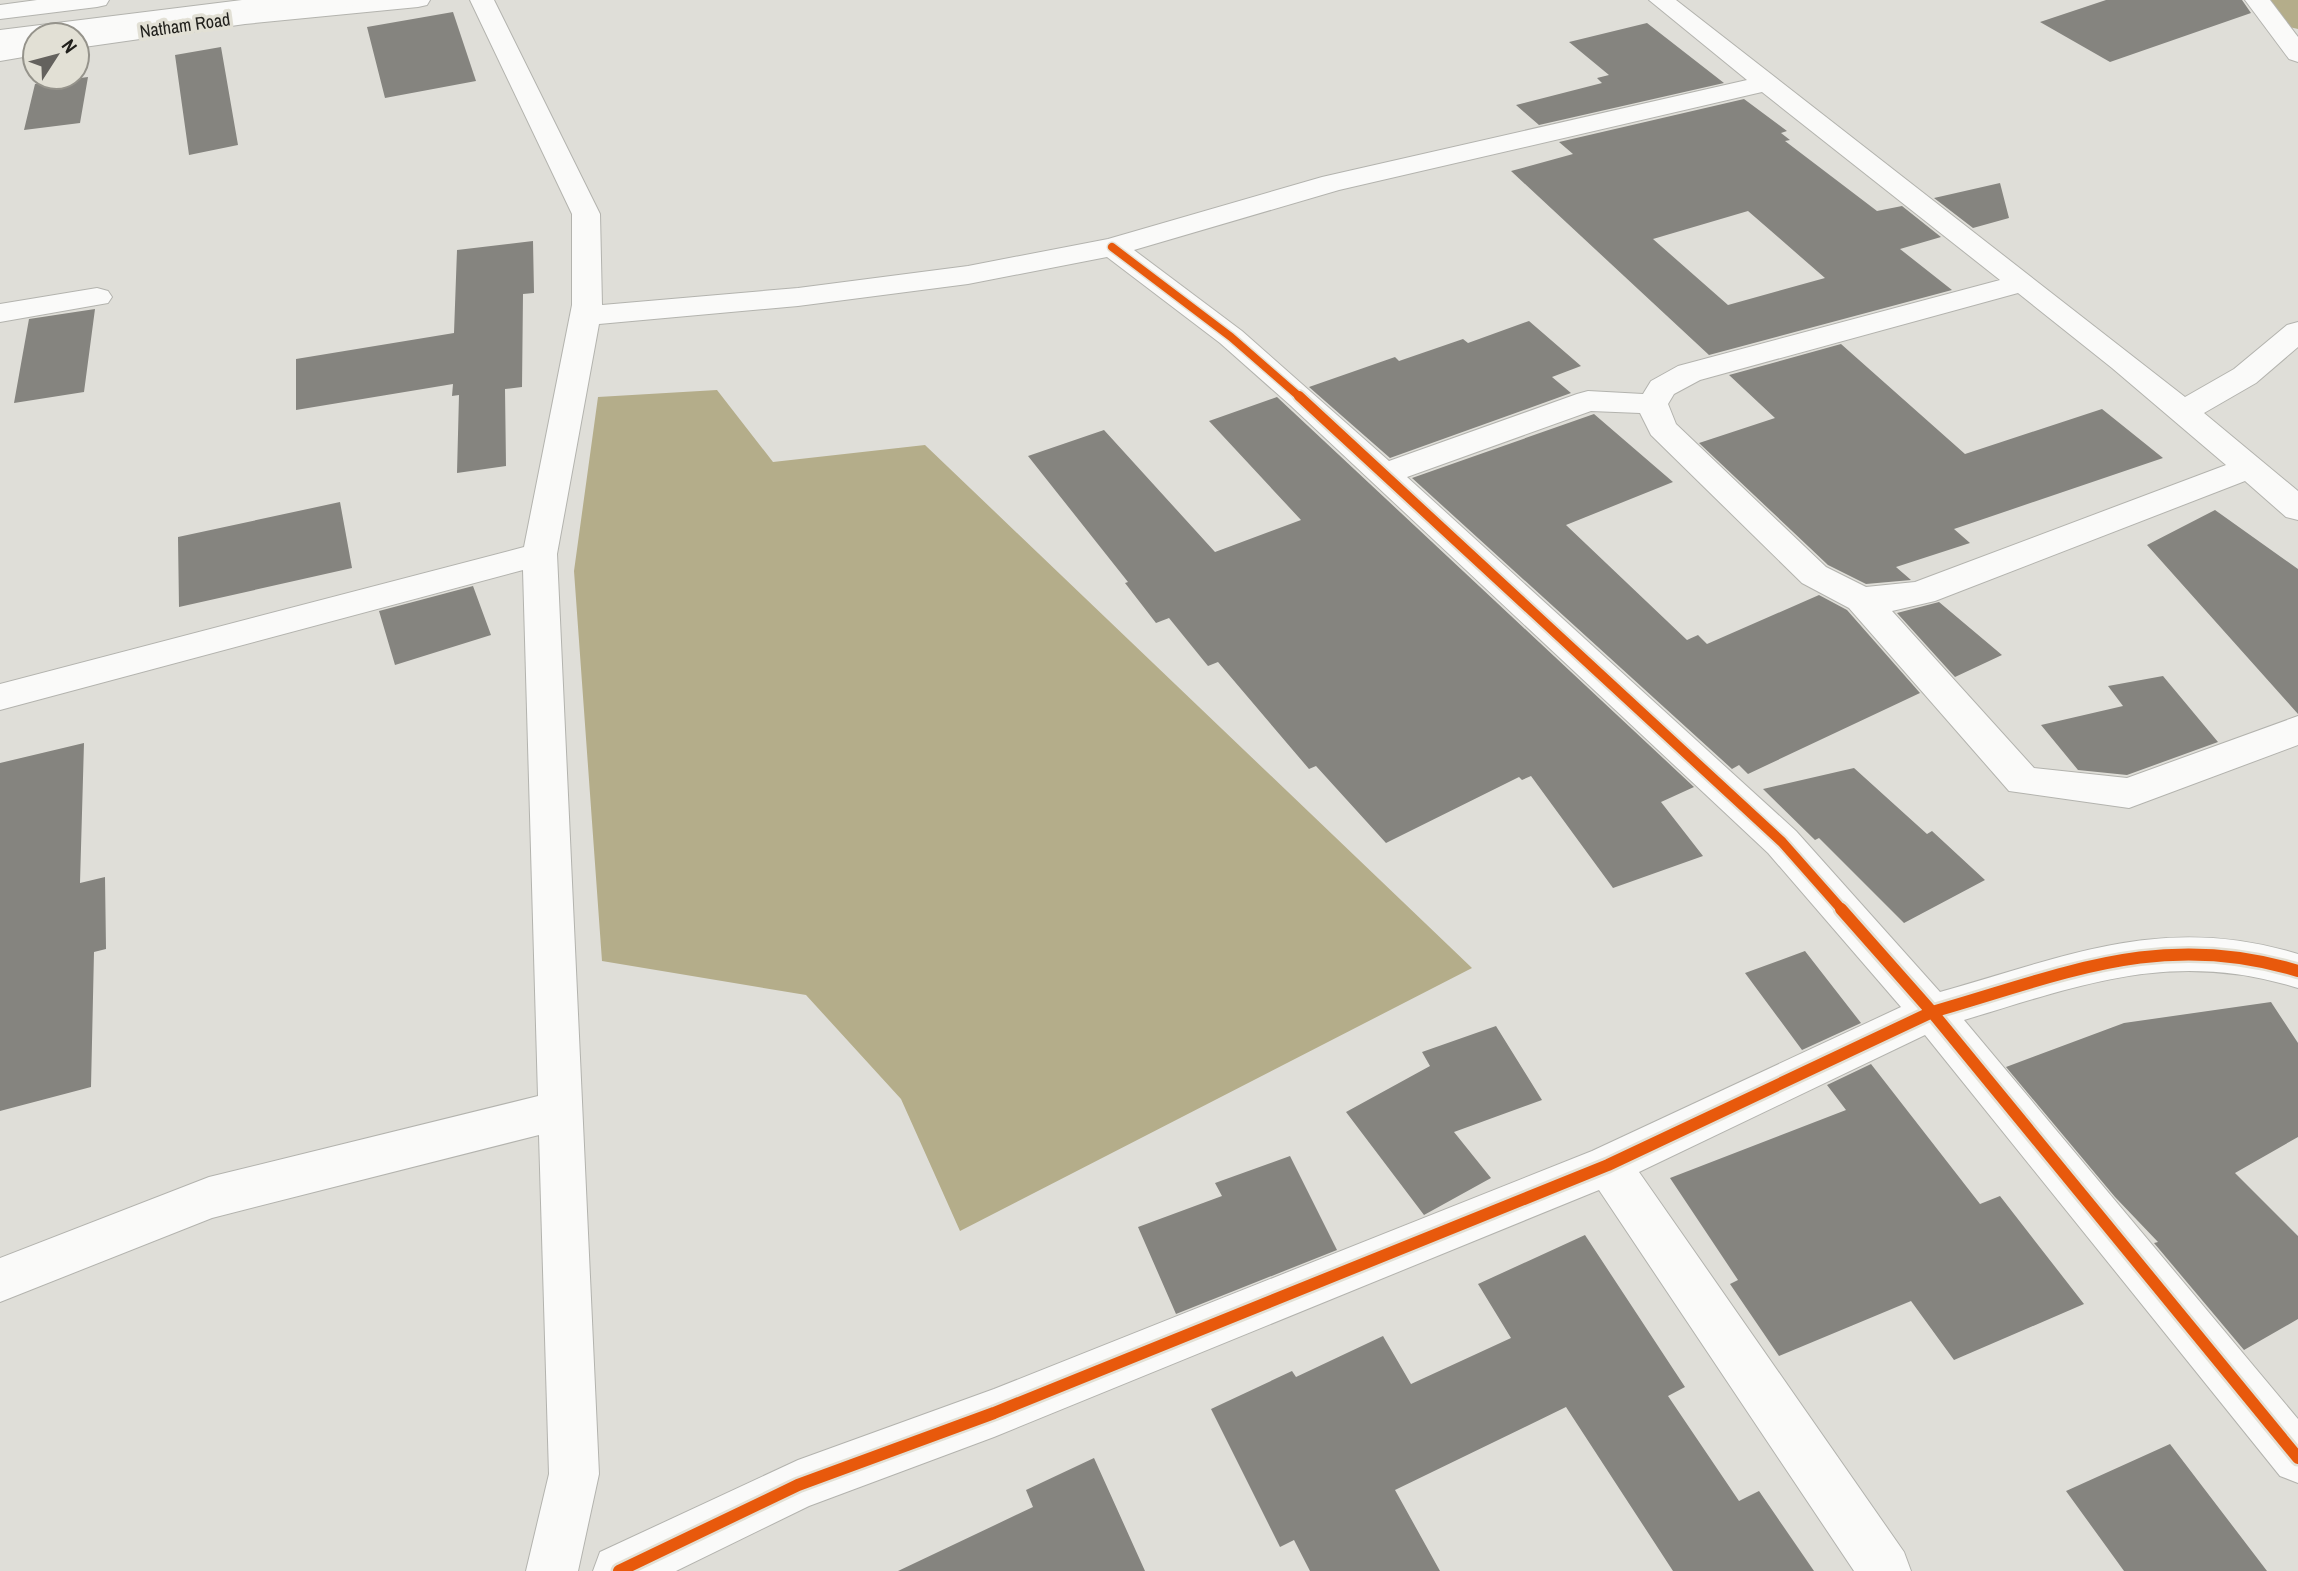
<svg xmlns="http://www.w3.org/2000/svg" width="2298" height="1571" font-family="'Archivo Narrow',sans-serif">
  <rect width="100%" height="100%" fill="#dfded8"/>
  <path fill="#b4ad8a" d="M717,390L773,462L925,445L1472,968L960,1231L901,1099L806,995L602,961L574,571L598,397Z"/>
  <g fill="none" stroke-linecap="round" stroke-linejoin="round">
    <path fill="#b4ad8a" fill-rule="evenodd" d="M2267,0H2298V29L2285,26Z"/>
  </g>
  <path fill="#85847f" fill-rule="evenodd" d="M2106,0H2242L2251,13L2110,62L2040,22Z
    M453,12L476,81L385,98L367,27Z
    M1647,23L1724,83L1539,125L1516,105L1602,83L1597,78L1609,75L1569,42Z
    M221,47L238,145L189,155L175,55Z
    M88,77L80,123L24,130L35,84Z
    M1744,99L1787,131L1781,133L1790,140L1785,141L1877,211L1902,206L1941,237L1900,249L1952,290L1709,355L1511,171L1573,154L1559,142ZM1748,211L1825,278L1728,305L1653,239Z
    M2000,183L2009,218L1973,228L1934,198Z
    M533,241L534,293L523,294L522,387L505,389L506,466L457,473L459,395L452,396L453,384L296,410V359L454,333L457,250Z
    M95,309L84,392L14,403L29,319Z
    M1529,321L1581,366L1552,377L1571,393L1390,458L1309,387L1395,357L1399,361L1463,339L1468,343Z
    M1841,344L1965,454L2102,409L2163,458L1954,529L1970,543L1896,567L1911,580L1866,584L1828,565L1699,443L1775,418L1729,375Z
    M1277,397L1694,787L1661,802L1703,856L1613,888L1531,776L1522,780L1519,777L1386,843L1316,766L1309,769L1218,662L1208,666L1169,618L1156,623L1125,583L1128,582L1028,456L1104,430L1215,552L1301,520L1209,421Z
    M1594,414L1673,482L1566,525L1687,640L1698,635L1707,644L1819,595L1847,610L1920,693L1748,774L1739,765L1732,769L1412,478Z
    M340,502L352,568L179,607L178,537Z
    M2215,510L2298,569V714L2147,545Z
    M473,586L491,635L395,665L379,611Z
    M1939,602L2002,655L1955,677L1897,613Z
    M2163,676L2218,742L2127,775L2078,770L2041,725L2123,706L2108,686Z
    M84,743L80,883L105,877L106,949L94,952L91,1087L0,1111V763Z
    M1854,768L1927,834L1932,831L1985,880L1904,923L1819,838L1815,840L1763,789Z
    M1805,951L1861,1023L1802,1050L1745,973Z
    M2271,1002L2298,1043V1137L2235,1173L2298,1236V1319L2244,1350L2154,1243L2158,1242L2115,1197L2006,1067L2124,1023Z
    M1496,1026L1542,1100L1454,1132L1491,1178L1424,1215L1346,1112L1430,1066L1422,1052Z
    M1871,1064L1980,1204L2000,1196L2084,1304L1954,1360L1911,1301L1779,1356L1730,1284L1738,1280L1670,1178L1846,1110L1827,1085Z
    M1290,1156L1337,1250L1176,1314L1138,1227L1222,1196L1215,1183Z
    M1585,1235L1685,1387L1668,1396L1739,1501L1759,1491L1814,1571H1673L1566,1407L1395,1490L1440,1571H1310L1294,1540L1280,1547L1211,1409L1292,1371L1296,1377L1383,1336L1411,1384L1511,1338L1478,1284Z
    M2170,1444L2267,1571H2124L2066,1491Z
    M1094,1458L1145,1571H898L1033,1507L1026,1490Z"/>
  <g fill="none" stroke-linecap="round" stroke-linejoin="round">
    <defs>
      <path id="street" d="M470,0H494L600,214L602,305L798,288L968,266L1108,239L1322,177L1747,80L1649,0H1676L2185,397L2234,369L2287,325L2298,322V347L2256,383L2204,413L2298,491V520L2286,517L2245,481L1935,601L1892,611L2034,768L2127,778L2298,716V745L2129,808L2009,791L1849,608L1802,583L1651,435L1640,413L1591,411L1407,477L1796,831L1940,992C2068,956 2164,913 2298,954V988C2173,949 2084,984 1964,1020L2298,1419V1483L2280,1476L1925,1035L1639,1172L1904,1552L1911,1571H1854L1599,1190L994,1437L809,1506L676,1571H593L600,1552L798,1460L994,1389L1592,1151L1901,1007L1768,853L1290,405L1220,343L1107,257L968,284L798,306L599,324L557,554L599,1474L578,1571H526L549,1474L539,1135L212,1218L0,1302V1258L209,1177L538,1096L523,570L0,710V684L524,547L572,305V214ZM1762,92L2000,280L1678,366L1651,381L1643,394L1588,391L1577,394L1389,461L1242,331L1134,250L1339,190ZM2018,293L2112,368L2226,465L1915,582L1866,587L1826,567L1676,424L1668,404L1674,394L1700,380Z
        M97,288L108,291L112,297L108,303L0,322V304Z"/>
      <path id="secondary" d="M37,0H109L106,5L97,7L0,19V5Z
        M343,0H430L427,5L418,7L245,24L77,48V35H68L245,10Z
        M35,39V55L0,61V45Z"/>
      <path id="primary" d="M2245,0H2270L2298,37V62L2289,59Z"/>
      <path id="highway" d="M242,0H357L354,5L345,7L205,17L77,35H35V41L0,46V30Z"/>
    </defs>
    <use href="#street" stroke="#b3b3ae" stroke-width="2"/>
    <use href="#secondary" stroke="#b3b3ae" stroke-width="2"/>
    <use href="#primary" stroke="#b3b3ae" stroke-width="2"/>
    <use href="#highway" stroke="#b3b3ae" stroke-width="2"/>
    <use href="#street" fill="#fafaf9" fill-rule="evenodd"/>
    <use href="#secondary" fill="#fafaf9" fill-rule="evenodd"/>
    <use href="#primary" fill="#fafaf9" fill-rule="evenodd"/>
    <use href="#highway" fill="#fafaf9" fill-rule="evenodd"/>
    <defs>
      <path id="cycleway-far2" d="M1112,247L1231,337L1301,398"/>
      <path id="cycleway-far1" d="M1299,396L1782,842L1843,911"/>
      <path id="cycleway" d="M1841,909L1932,1012C2062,975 2162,929 2298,971
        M619,1571L798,1485L994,1413L1608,1165L1932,1012L2298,1458"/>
    </defs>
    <use href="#cycleway-far2" stroke="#e2e0d5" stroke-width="11"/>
    <use href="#cycleway-far1" stroke="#e2e0d5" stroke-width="14"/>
    <use href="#cycleway" stroke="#e2e0d5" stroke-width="17"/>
    <use href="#cycleway-far2" stroke="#e8590c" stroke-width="8"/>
    <use href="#cycleway-far1" stroke="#e8590c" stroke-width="10"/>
    <use href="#cycleway" stroke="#e8590c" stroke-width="12"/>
  </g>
  <g text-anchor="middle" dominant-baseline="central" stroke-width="7" stroke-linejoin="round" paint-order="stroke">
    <g font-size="18" fill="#21201c" stroke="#e2e0d5">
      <text transform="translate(185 25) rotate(-8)">Natham Road</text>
    </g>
  </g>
  <g transform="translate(56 56) rotate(54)"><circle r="33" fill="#e2e0d5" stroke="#95938b" stroke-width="2"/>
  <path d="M0-5L12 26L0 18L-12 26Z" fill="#64625e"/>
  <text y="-10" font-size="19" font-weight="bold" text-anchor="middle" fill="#21201c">N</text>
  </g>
</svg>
